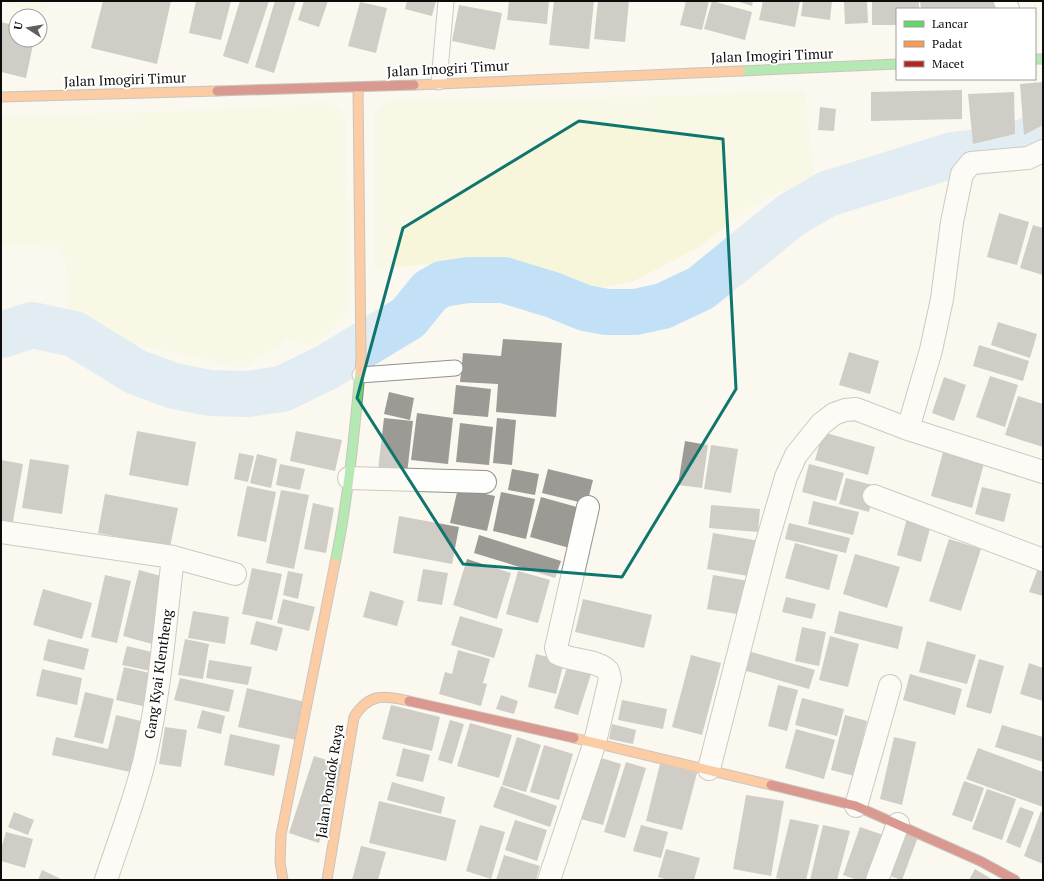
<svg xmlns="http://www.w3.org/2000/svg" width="1044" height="881" font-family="'PT Serif',serif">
  <rect width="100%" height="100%" fill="#faf8ef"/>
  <path fill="#f8f6da" d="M3,1H48L44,14Z
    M805,91L814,182L782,191L755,204L699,247L634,281L593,289L564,288L508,270L476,269L430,274L429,264L374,269V114L381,106L389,101L604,98Z
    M327,102L340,109L346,120L347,314L315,345L303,344L287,338L275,349L259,356L244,368L112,339L75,318L67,307V268L59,247L1,244V117L212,110Z"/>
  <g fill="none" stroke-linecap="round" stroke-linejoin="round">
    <path stroke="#c3e1f6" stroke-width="46" d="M1,335L32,325L74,334L136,372L174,386L210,393L248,394L282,389L327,367L408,318L430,291L442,284L468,280H504L553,295L585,308L607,312H635L663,306L701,288L791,215L827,194L953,155L1009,148L1043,134"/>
  </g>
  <path fill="#9c9a95" d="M103,1H171L157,64L91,48Z
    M196,1H231L221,40L189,33Z
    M240,1H269L248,64L223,56Z
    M275,1H296L274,73L255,67Z
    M304,1H328L319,27L298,20Z
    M407,1H436L432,16L405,9Z
    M509,1H549L547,24L507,20Z
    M554,1H594L589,49L549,45Z
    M598,1H629L625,42L594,39Z
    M686,1H709L702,30L680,25Z
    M712,1L752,12L745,40L704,29Z
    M736,1H753L752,6Z
    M763,1H800L795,27L759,20Z
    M803,1H832L830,20L801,16Z
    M844,1H867L868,23L845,24Z
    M872,1H919V9H897V25H872Z
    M920,1H996L999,9H921Z
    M360,2L387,8L376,53L348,46Z
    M459,5L502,13L495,50L452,41Z
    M1,22L16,26V40H34L26,78L1,72Z
    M1043,82V125L1024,135L1020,84Z
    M962,90V119L871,121V92Z
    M1014,92L1015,134L973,144L968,94Z
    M820,107L836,109L834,131L818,130Z
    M999,213L1029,222L1017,265L987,257Z
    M1033,225L1043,228V275L1020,268Z
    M998,322L1037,334L1030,358L991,345Z
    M503,339L562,343L556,417L496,412L498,384L460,382L463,353L501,356Z
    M979,345L1029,361L1023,381L973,366Z
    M849,352L879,361L870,394L839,385Z
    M990,376L1018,385L1005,427L976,417Z
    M944,377L966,385L954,421L932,413Z
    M456,385L491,389L488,417L453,414Z
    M389,392L414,398L410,420L384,414Z
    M1018,396L1043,404V447L1005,435Z
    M417,413L453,418L448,464L411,460Z
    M384,418L413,421L407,474L378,470Z
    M497,418L516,420L512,465L493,463Z
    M460,423L493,427L489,465L456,462Z
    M137,431L196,442L188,486L129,475Z
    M296,431L342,440L335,471L290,461Z
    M823,432L875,447L868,475L815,460Z
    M685,441L708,445L702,488L678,485Z
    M711,445L738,449L731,493L704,489Z
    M945,445L986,456L972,508L931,496Z
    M239,453L254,456L248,482L234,479Z
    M257,454L277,459L271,488L250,483Z
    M30,459L69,465L62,514L22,508Z
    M1,460L23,464L12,527L1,525Z
    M280,464L305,469L300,490L276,485Z
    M809,464L844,473L836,501L802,492Z
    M512,469L539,474L535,495L508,490Z
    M548,469L593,480L587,504L542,493Z
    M846,478L876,486L869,512L839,504Z
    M247,486L276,492L266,542L237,536Z
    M982,487L1011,494L1004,522L975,514Z
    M458,488L495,496L487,531L450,523Z
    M281,490L309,495L294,569L266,563Z
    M501,492L535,499L526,539L493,531Z
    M105,494L178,508L170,547L98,533Z
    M541,497L584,509L573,549L530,537Z
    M813,501L859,512L853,535L808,524Z
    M313,503L334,508L326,553L304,549Z
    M711,505L760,509L758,532L709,528Z
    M908,515L932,521L921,562L897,555Z
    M399,516L459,527L452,564L393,553Z
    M789,523L850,538L846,553L785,539Z
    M713,533L760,541L754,577L707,569Z
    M479,535L561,561L555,578L474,553Z
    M949,539L981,549L961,611L929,601Z
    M795,543L838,555L829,590L785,578Z
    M855,554L900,567L887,608L843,594Z
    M467,559L511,573L497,619L453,605Z
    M1040,563L1043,564V596L1029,592Z
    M252,568L282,574L272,620L242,614Z
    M423,569L448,573L442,605L417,601Z
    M139,570L168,578L152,644L123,636Z
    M288,571L303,574L298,599L283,595Z
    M518,571L550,580L538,623L506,614Z
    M105,575L131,581L117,643L91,637Z
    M713,575L749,581L743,615L707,609Z
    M43,589L92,603L82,639L33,625Z
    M370,591L404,601L397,626L363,617Z
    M786,597L816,604L812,619L782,612Z
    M283,599L315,607L309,631L277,623Z
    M583,599L652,615L644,648L575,632Z
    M193,611L229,617L225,644L188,638Z
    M839,611L903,627L898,649L834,633Z
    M460,616L503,629L494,658L451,645Z
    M256,621L283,628L277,651L250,644Z
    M802,627L826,632L819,666L795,661Z
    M830,636L859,644L848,687L819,680Z
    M48,639L89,649L84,670L43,660Z
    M185,639L209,644L203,679L178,675Z
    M927,641L976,655L967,684L919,672Z
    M127,646L160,654L155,672L122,665Z
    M458,650L490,659L483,683L487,684L481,706L439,694L445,672L452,674Z
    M748,651L815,670L809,689L743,670Z
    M536,654L564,661L556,694L528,687Z
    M691,655L721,663L702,735L672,727Z
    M979,659L1004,666L991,714L966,707Z
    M209,660L252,667L248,685L206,678Z
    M1029,663L1043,668V701L1020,694Z
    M568,664L592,671L578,715L554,708Z
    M124,667L154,674L147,707L116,700Z
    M42,669L82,678L77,705L36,696Z
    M910,674L962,689L955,715L903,700Z
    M180,678L234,690L229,712L174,700Z
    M778,685L798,690L787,731L768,726Z
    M247,688L305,702L296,740L238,727Z
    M85,692L114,699L103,744L74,737Z
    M501,695L518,701L514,714L496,709Z
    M802,698L844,709L837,736L795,725Z
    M622,700L667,709L663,729L618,720Z
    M391,705L440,717L432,751L382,739Z
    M202,710L225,716L221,734L197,728Z
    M116,715L141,721L130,772L52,755L56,737L108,749Z
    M845,715L867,721L854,776L831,770Z
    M450,720L464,724L452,764L438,760Z
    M470,723L512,735L499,778L457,766Z
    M612,724L636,730L633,744L609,739Z
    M1002,725L1043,737V762L995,747Z
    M165,727L187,730L181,767L159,764Z
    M796,729L835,740L824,779L785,768Z
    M230,734L280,745L274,776L224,765Z
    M517,737L541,745L526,792L502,785Z
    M894,737L916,742L902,805L880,799Z
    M544,745L573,754L559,800L530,792Z
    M403,748L430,755L423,782L396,776Z
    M978,748L1043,772V807L966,779Z
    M314,756L343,765L319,843L289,833Z
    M595,756L621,764L603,825L577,818Z
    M626,762L646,768L625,838L604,832Z
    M660,764L697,773L682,830L646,821Z
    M964,781L984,788L972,822L952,815Z
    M392,782L445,797L441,814L387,800Z
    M501,786L557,806L550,827L493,807Z
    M987,789L1016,799L1002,840L972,829Z
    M746,795L784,801L771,876L733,869Z
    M379,801L456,820L446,861L369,843Z
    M1020,807L1034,812L1020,848L1006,842Z
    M1041,811L1043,812V864L1024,856Z
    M14,812L34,820L28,835L8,827Z
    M790,819L819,825L806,880H787L776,878Z
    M515,820L547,830L537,861L505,850Z
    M480,825L505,832L491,879L466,871Z
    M641,825L668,832L661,858L633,851Z
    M823,825L850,831L837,880H810Z
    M860,827L889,837L874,880H858L843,875Z
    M901,830L918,837L902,880L884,874Z
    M6,832L33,839L25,868L1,861V849Z
    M361,846L386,852L378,880H352Z
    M666,849L700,858L694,880H668L658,877Z
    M504,855L540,866L536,880H496Z
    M975,869L993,880H969Z
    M42,870L63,880H38Z"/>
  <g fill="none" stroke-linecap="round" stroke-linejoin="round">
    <defs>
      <path id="lane" d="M439,82L446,1
        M360,375L455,368"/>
      <path id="street" d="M1005,1L1008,9
        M908,429L931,350L942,299L952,222L962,174L971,163L1028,158L1043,151
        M349,478L485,482
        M874,496L1043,560
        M1,532L173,557L235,574
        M709,769L767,542L786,477L796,455L821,424L834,414L845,410L856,409L908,429L1043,472
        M856,806L890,686
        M106,880C119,840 135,800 145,758C160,692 165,625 173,557
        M549,880L595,742L610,679L608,671C599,660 572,661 558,654L556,648L588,507
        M877,880L898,824"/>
      <path id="fast" d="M1035,59H1043
        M741,71L897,64
        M335,563C348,500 354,437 360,373"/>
      <path id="slow" d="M414,85L741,71
        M358,87L361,358L360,373
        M1,97L217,91
        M574,738L771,785
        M283,880L280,862L281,835L335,563
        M327,880L354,717C369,693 384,695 409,701"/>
      <path id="jam" d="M217,91L414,85
        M409,701L574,738
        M771,785L856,806L980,861L1015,880"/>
    </defs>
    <use href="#lane" stroke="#93928e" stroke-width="17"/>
    <use href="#street" stroke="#93928e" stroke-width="24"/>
    <use href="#fast" stroke="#8a8985" stroke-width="11"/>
    <use href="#slow" stroke="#8a8985" stroke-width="11"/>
    <use href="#jam" stroke="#8a8985" stroke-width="11"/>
    <use href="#lane" stroke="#fefefd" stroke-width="15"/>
    <use href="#street" stroke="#fefefd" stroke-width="22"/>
    <use href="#fast" stroke="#63d668" stroke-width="9"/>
    <use href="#slow" stroke="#ff974d" stroke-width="9"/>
    <use href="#jam" stroke="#b3261e" stroke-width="9"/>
  </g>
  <path d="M0 0H1044V881H0ZM579,121L723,139L736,389L622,577L463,564L357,398L403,228Z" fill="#faf8ef" fill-opacity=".55" fill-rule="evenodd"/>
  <path fill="none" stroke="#0f766e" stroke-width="3" stroke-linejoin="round" d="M579,121L723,139L736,389L622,577L463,564L357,398L403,228Z"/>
  <g text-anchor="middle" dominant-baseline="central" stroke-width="4" stroke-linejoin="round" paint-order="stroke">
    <g font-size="14" fill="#0c0c0c" stroke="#fff">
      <text transform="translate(772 55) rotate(-2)">Jalan Imogiri Timur</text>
      <text transform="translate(448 68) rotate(-3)">Jalan Imogiri Timur</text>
      <text transform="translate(125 79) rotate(-2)">Jalan Imogiri Timur</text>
      <text transform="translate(158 674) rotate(-82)">Gang Kyai Klentheng</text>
      <text transform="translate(329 781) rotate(-81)">Jalan Pondok Raya</text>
    </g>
  </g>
  <rect width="1044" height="881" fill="none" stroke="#0c0c0c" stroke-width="4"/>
  <rect x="896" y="8" width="140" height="72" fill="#ffffff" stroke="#9e9e9e"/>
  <rect x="904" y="21" width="20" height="6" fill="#63d668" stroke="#9e9e9e"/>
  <text x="932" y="28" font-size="12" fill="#0c0c0c">Lancar</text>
  <rect x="904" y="41" width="20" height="6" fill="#ff974d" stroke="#9e9e9e"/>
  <text x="932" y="48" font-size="12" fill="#0c0c0c">Padat</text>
  <rect x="904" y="61" width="20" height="6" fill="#b3261e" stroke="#9e9e9e"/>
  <text x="932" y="68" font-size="12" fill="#0c0c0c">Macet</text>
  <g transform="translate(28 28) rotate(282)"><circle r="19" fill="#ffffff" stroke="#9e9e9e"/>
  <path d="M0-3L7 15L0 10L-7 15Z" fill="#5f5f5b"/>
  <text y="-6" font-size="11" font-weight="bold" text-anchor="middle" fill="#0c0c0c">U</text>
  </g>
</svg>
